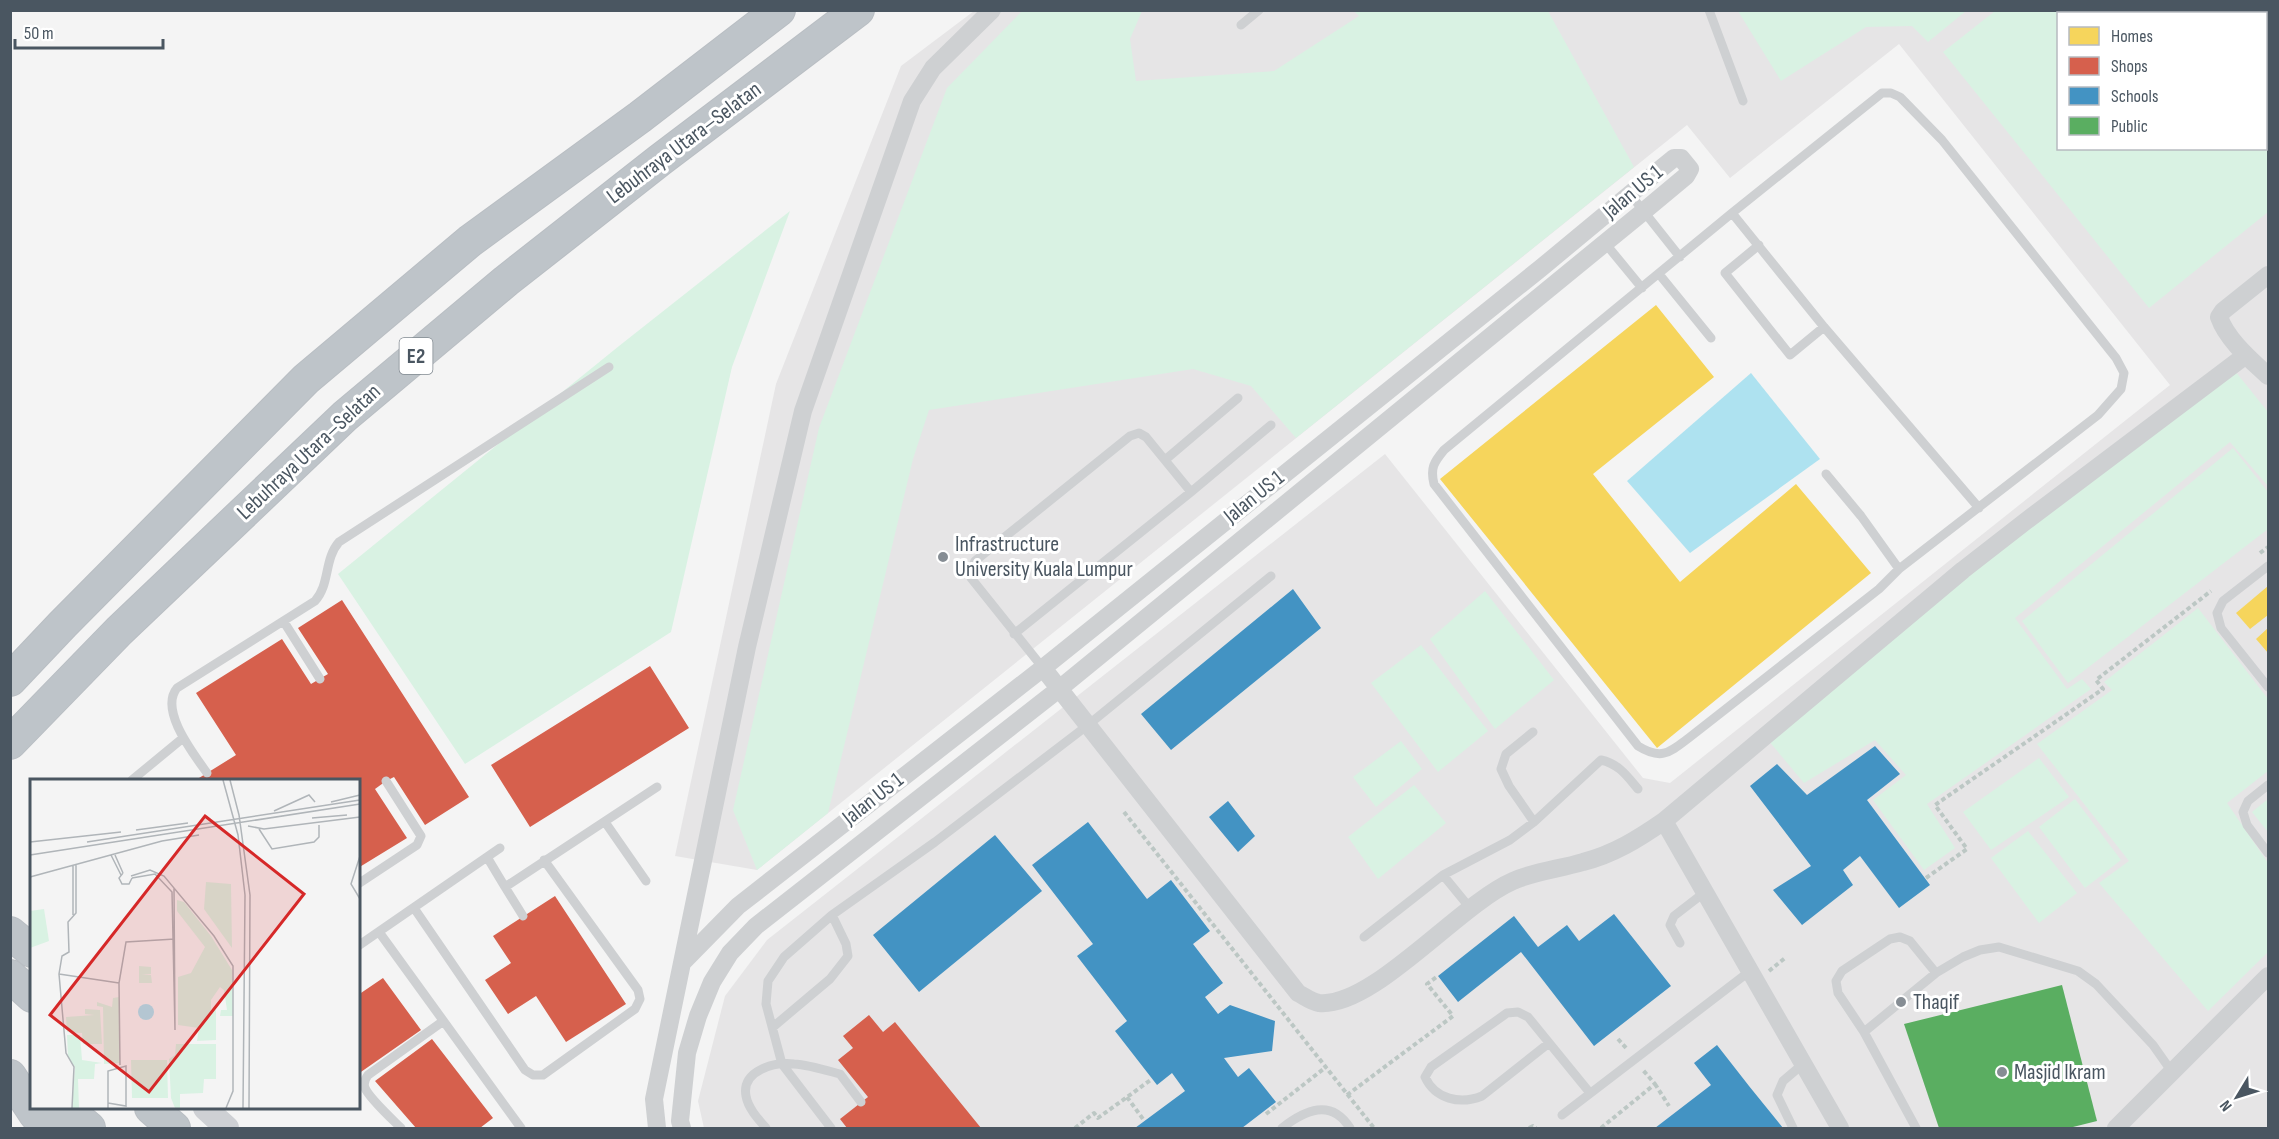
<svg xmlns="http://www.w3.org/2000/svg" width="2279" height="1139" font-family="'Sofia Sans Condensed',sans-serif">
  <rect width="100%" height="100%" fill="#f4f4f4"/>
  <path fill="#e6e5e6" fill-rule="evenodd" d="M974,11H2268V1128H704L698,1101L725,996L767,940L1385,454L1643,778L1670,783L2170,385L1899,44L1730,178L1687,125L757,870L675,856L776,384L901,66ZM2058,14H2266V148H2058Z"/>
  <path fill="#d9f2e3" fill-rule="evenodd" d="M1023,10L1142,11L1130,39L1136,81L1274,71L1359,16L1354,11H1548L1634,167L1296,438L1251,386L1193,369L929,410L913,459L828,813L757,870L733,810L819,428L947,88Z
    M1738,11H1966L1928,42L1912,26L1866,27L1781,81Z
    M1995,11H2268V212L2149,308L1943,52ZM2058,14H2266V148H2058Z
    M790,211L732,367L671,632L465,764L338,574L619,346Z
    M2235,371L2268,412V486L2230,442L2015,618L2067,689L2082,679L2091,689L1927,804L1955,848L1924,870L1873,800L1906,775L1875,740L1804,783L1768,740L2028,528Z
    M2233,448L2268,492V529L2068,683L2022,621Z
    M1485,591L1554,680L1495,729L1430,639Z
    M2198,608L2268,699V771L2227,803L2268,863V952L2208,1011L2099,883L2129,861L2037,744L2112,690L2104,682Z
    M1421,645L1488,731L1438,772L1371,683Z
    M1401,741L1422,769L1376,807L1353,777Z
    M2039,758L2069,797L1991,850L1963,812Z
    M1414,785L1446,823L1378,879L1348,837Z
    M2075,799L2121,860L2085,888L2039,827Z
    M2268,799V832L2252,812Z
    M2028,831L2077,893L2039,923L1991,858Z"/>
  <path fill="#aee2f0" d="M1751,373L1820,459L1690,553L1627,481Z"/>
  <path fill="#f6d55c" d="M1656,305L1714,377L1593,474L1680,582L1796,484L1871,573L1657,748L1440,479Z
    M2268,586V615L2250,629L2236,613Z
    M2268,628V653L2256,639Z"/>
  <path fill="#d6604d" d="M342,600L469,797L425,825L394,777L386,781L375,789L407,838L358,868V780H200L199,778L236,755L196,693L282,639L311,684L328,674L298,628Z
    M650,666L689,728L530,827L491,765Z
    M555,896L626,1004L566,1042L536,996L508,1014L485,980L511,963L493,936Z
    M383,978L421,1030L358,1074V995Z
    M869,1015L883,1032L895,1022L981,1128H847L840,1119L868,1097L838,1060L853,1048L843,1036Z
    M432,1039L493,1118L480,1128H416L375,1081Z"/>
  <path fill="#4393c3" d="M1293,589L1321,628L1171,750L1141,714Z
    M1875,746L1900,774L1867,800L1930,885L1899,908L1860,856L1843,870L1853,885L1802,925L1773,890L1811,866L1750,786L1777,764L1807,795Z
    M1228,801L1255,836L1238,852L1209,817Z
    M1088,822L1147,899L1171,880L1210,931L1193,944L1223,983L1205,997L1218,1014L1230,1005L1275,1021L1272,1051L1224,1058L1238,1077L1249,1068L1276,1102L1242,1128H1135L1185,1091L1172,1073L1157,1085L1115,1031L1127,1021L1077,956L1093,944L1032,865Z
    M995,835L1042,891L919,992L873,935Z
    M1614,914L1671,986L1594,1046L1521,952L1458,1002L1438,976L1514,916L1538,947L1567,925L1579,941Z
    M1717,1045L1749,1086L1783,1128H1655L1711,1085L1694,1063Z"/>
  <path fill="#5aae61" d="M2062,985L2097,1121L2069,1128H1939L1904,1024Z"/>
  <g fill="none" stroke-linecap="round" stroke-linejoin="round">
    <defs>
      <path id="highway" d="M10,680L63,624L306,379L470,241L640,117L779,10
        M10,743L119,631L345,416L506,281L660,160L858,10
        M10,933L32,951
        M10,976L32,996
        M10,1076L35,1114L50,1128
        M65,1108L89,1128
        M151,1108L174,1128"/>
    </defs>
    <use href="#highway" stroke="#b9bec3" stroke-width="34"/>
    <path stroke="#bcc7c4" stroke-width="4" stroke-dasharray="4.5 3" stroke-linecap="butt" d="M2260,553L2268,547
      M1124,812L1374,1128
      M1926,878L1967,849L1935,805L2103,689L2096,680L2211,591
      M1769,971L1785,958
      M1618,1039L1627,1049
      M1655,1084L1669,1106
      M1347,1095L1453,1016L1427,984L1438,976
      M1127,1097L1143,1119
      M1266,1114L1326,1067
      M1075,1128L1094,1113L1098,1118L1152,1079
      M1529,1128L1533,1126L1536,1128
      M1601,1128L1655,1084L1642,1069"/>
    <path stroke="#ced0d2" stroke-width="9" d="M1709,10L1743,101
      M1241,25L1259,10
      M1882,93H1891L1900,97L1942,140L2116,358L2124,373L2121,389L2098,415L1899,569L1879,589L1690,737C1670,752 1662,761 1638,746L1434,484C1430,468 1434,462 1444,450L1732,213Z
      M1630,194L1680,257
      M1732,213L1824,327L1979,508
      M1605,243L1642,288
      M1759,245L1725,273L1790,355L1824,327
      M1659,274L1711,338
      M1165,460L1238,398
      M1826,474L1861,516L1899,569
      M2268,566L2223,601L2217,613L2221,628L2268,687
      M284,622L320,679
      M1014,634L1191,492L1271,425
      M1043,668L971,578V569L975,561L1130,436L1139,433L1146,437L1191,492
      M1533,732L1506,754L1501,769L1509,786L1534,822L1601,760C1619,764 1627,776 1638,789
      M207,773C193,753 159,710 177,688L315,601C330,585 324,559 339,542L609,367
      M132,780L183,738
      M2268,785L2248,801L2243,812L2247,825L2268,853
      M605,822L646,881
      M487,857L505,887L657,787
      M1443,875L1510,840L1534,822
      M358,884L417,845L421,836L386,781
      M505,887L523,916
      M414,908L525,1070L533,1075H543L635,1009L640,999L638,990L544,860
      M379,932L521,1128
      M1364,937L1443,875L1470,908
      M1680,943L1670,925L1674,916L1705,892
      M358,946L500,848
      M773,1027L830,979L848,956L846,944L832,915
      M1864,1032L1936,973L1963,957L1980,950L1999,947L2078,971L2096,984L2153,1045L2172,1072
      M1549,1043L1482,1096C1460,1105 1435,1099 1425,1077L1431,1067L1507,1013L1518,1012L1528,1017L1590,1093
      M1562,1115L1750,971
      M401,1128C393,1120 369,1098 365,1088C363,1083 365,1079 368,1075L442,1022
      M766,1128C758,1119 748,1108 746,1096C741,1070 775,1062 794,1064C809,1065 825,1070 840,1074L861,1102
      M831,1128L782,1064L766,1004L768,981L784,957L832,915L935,842L1088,725L1271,576
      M1282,1128C1305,1110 1331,1098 1350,1128
      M1793,1128L1777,1095L1783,1081L1803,1064
      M1916,1128L1864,1032L1838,993L1836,981L1842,971L1890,939L1900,937L1910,941L1936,973"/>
    <path stroke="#ced0d2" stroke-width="18" d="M2268,275L2223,311L2219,317C2227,340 2251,360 2268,376
      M1043,668L1298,993C1304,996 1312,1002 1319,1003C1373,1008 1458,905 1513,881C1535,871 1560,869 1583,862C1614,854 1638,839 1664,821L1963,570L2026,521L2246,355
      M1664,821L1840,1128
      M657,1128L654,1099L747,647L803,411L912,101L933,68L992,10
      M682,1128L680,1121L687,1053L698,1016L712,982L730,953L756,926L1059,689L1644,211L1686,176L1690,169L1681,158H1674L1658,171L1541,268L1043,668L738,906L684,961
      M2116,1128L2268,976"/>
    <path stroke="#ced0d4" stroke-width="24" d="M205,1108L227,1128"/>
    <use href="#highway" stroke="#bec4c9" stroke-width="32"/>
  </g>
  <g fill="#868d94" stroke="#fff" stroke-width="2">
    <circle cx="943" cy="557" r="6"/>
    <circle cx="1901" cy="1002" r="6"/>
    <circle cx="2002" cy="1072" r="6"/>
  </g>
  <g text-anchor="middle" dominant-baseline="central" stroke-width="6" stroke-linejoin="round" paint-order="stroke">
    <rect fill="#fff" stroke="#808990" stroke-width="1.5" x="399.5" y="338" width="33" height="36" rx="4.5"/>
    <g font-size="21" font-weight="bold" fill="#4a5661">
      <text x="416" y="356">E2</text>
    </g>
    <g font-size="22" fill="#4a5661" stroke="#fff">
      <text transform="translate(684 143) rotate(-37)">Lebuhraya Utara–Selatan</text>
      <text transform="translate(1633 192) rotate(-40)">Jalan US 1</text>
      <text transform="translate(309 452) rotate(-43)">Lebuhraya Utara–Selatan</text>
      <text transform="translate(1254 497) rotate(-39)">Jalan US 1</text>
      <text transform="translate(873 799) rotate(-38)">Jalan US 1</text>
    </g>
    <g font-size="22" fill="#4a5661" stroke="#fff" text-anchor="start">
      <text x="955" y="544">Infrastructure<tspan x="955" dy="25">University Kuala Lumpur</tspan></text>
      <text x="1913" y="1002">Thaqif</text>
      <text x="2014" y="1072">Masjid Ikram</text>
    </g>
  </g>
  <g transform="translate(30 779)">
    <rect width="330" height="330" fill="#f4f4f4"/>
    <path d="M176,103L201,105L202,169L174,130ZM147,121L154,123L181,157L202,191L203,237H190L191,231H197L194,211L190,208L181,221V232L186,231V261L167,262L169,249L148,246V198L161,194L175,168L147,132ZM14,130L19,162L0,169V132ZM109,187L121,188V195H112L121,196L122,204H109ZM89,218L90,284L74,285L73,228L67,227V223L82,228L83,219ZM55,230L70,231L72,265H53L52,254L37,253L36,238L64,236L55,235ZM37,256H50L52,281L72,284L65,285L64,300H48L49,329H42L45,288L38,278ZM146,265H186V300H174L173,314L150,315V329H145L141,319L139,280L145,276ZM101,281H137L138,319H102Z" fill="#d9f2e3"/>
    <path d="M108 233a8 8 0 1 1 16 0a8 8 0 1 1-16 0Z" fill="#aee2f0"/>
    <path fill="none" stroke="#b0b5b9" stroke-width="1.5" d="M193,1L208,56L215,116L213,329M200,1L209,36L220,116L219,329M301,23L330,16M244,32L279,16L285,23M282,39L317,36M218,47L234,50L330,38M229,50L242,70L284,63L289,58V46M106,51L158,44M0,63L91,53M57,63L330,21M0,76L330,25M81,76L91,96M85,76L93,94M330,77L321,105L330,120M43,86V136M93,94L89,99L92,105H99L102,99M101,97L120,91L134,97L184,157L203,187V312L196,329M0,98L132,62L169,56M102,99L125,95L142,113L145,251M144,109L145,251M29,195L89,204M90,286L89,204L96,163L145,160M78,324L96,327V287L78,292V329M42,329L44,288L36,274L29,195L32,177L39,173L38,143L46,134V86"/>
    <path fill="#d62828" fill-opacity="0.15" stroke="#d62828" stroke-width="3" d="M175,37L274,115L119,313L20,236Z"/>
    <rect width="330" height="330" fill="none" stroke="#4a5661" stroke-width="3"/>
  </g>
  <rect width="2279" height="1139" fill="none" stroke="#4a5661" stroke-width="24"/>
  <rect x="2057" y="12" width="210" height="138" fill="#ffffff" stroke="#b7bbc0" stroke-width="1.5"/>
  <rect x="2069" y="27" width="30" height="18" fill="#f6d55c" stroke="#b7bbc0" stroke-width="1.5"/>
  <text x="2111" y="42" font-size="18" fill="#4a5661">Homes</text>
  <rect x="2069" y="57" width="30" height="18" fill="#d6604d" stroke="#b7bbc0" stroke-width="1.5"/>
  <text x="2111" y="72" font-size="18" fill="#4a5661">Shops</text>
  <rect x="2069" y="87" width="30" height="18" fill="#4393c3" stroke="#b7bbc0" stroke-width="1.5"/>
  <text x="2111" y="102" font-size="18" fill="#4a5661">Schools</text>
  <rect x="2069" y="117" width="30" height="18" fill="#5aae61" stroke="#b7bbc0" stroke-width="1.5"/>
  <text x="2111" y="132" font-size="18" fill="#4a5661">Public</text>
  <g transform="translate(2237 1097) rotate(232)" stroke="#ffffff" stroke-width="4.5" paint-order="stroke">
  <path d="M0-4.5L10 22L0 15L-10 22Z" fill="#4a5661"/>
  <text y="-9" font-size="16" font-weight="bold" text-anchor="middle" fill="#4a5661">N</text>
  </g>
  <path d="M15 39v9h148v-9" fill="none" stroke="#4a5661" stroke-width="3"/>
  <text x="24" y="39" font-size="18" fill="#4a5661" stroke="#ffffff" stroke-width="4.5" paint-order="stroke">50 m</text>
</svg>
